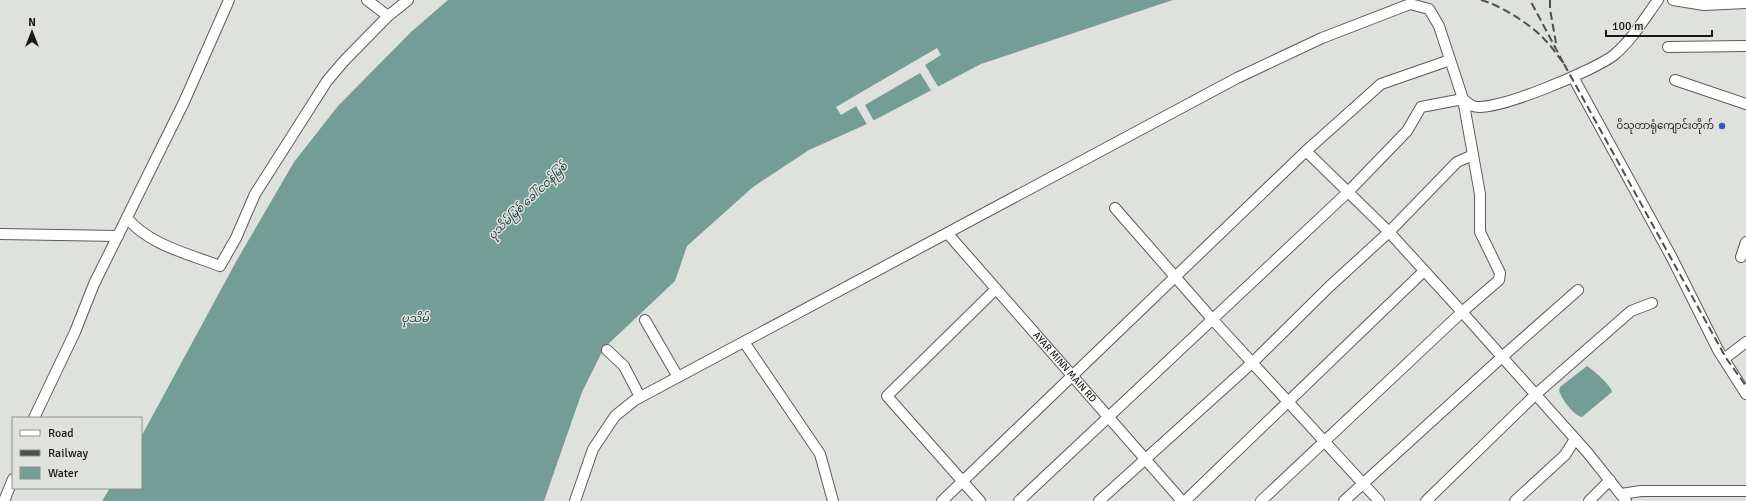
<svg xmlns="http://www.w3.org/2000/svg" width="1746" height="501" font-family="Signika,'Noto Sans Myanmar',sans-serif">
  <rect width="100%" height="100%" fill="#dfe1dd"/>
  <path fill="#739d95" d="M448,0H1173L981,64L867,124L809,150L753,187L687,246L675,281L604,348L582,392L544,501H102L110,488H141V437L237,260L294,162L338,106L411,32Z
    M1587,366C1593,370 1611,385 1612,392L1582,417C1573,415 1562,399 1559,391L1560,387Z"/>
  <path fill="#dfe1dd" d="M937,48L941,55L925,65L939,88L932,92L920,73L865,105L875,123L868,126L856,106L841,115L836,107Z"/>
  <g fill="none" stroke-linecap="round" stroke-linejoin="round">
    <defs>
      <g id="minor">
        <path d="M367,0L388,16"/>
        <path d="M1673,0L1704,5L1746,3"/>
        <path d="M1668,47L1746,46"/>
        <path d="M1573,77L1672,258L1718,350L1746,394"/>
        <path d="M1675,80L1746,104"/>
        <path d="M1306,151L1389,232L1462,312L1587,452L1626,501"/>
        <path d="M1115,208L1213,320L1379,501"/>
        <path d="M127,218C149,245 189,254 220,266L236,238L255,194L327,81L344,61L388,16L408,0"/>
        <path d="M0,234L118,236"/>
        <path id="s1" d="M948,234L1182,501"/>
        <path d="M1741,257L1746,242"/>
        <path d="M645,320L678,377"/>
        <path d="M744,342L820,454L833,501"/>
        <path d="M607,350L624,366L640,397"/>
        <path d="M1724,359L1746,342"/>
        <path d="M34,418L75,332L94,284L184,102L229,0"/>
        <path d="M1621,494L1641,491H1746"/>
        <path d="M4,501L13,479"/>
        <path d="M575,501L593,449L615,416L635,400L1237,78L1322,38L1410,4L1429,9L1439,26L1463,99C1466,101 1469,105 1473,106C1492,114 1597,69 1614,55C1632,40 1644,19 1658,0"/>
        <path d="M942,501L1306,151L1381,84L1450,60"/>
        <path d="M980,501L887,396L996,289"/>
        <path d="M1019,501L1348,192L1407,131L1421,107L1463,99L1480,194V232L1500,273L1499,280L1462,312L1261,501"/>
        <path d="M1099,501L1253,362L1330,286L1389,232L1457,162L1473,155"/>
        <path d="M1185,501L1424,271"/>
        <path d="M1344,501L1502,357L1578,290"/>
        <path d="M1426,501L1535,395L1631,311L1652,303"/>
        <path d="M1515,501L1565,455L1575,439"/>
        <path d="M1589,501L1610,480"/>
      </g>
    </defs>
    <use href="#minor" stroke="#5b5d59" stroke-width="12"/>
    <use href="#minor" stroke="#fff" stroke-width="10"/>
    <path stroke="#4e504d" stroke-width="2" stroke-dasharray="8 4" stroke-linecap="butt" d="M1481,0C1500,5 1532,25 1545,40C1552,47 1558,56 1564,64L1530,0
      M1550,0V9L1556,43
      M1564,64L1726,358L1746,386"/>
  </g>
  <circle fill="#2f5ac9" stroke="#dfe1dd" stroke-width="1.5" cx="1722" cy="126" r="4"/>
  <g text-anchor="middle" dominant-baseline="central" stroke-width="3" stroke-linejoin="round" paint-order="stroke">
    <g font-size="10" fill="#181917" stroke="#dfe1dd" text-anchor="end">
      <text x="1714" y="126">ဝိသုတာရုံကျောင်းတိုက်</text>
    </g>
    <g font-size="10" fill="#181917" stroke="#dfe1dd">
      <text stroke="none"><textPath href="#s1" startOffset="177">AYAR MINN MAIN RD</textPath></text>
    </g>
    <g font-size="11" font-style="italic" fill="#153d37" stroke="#dfe1dd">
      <text transform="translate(528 201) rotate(-44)">ပုသိမ်မြစ် ခေါ် ငဝန်မြစ်</text>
      <text x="415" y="318">ပုသိမ်</text>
    </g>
  </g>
  <rect x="12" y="417" width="130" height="72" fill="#dfe1dd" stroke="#8f918e"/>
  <rect x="20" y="430" width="20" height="6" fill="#ffffff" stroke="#8f918e"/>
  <text x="48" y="437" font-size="12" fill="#181917">Road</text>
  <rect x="20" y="450" width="20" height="6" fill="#4e504d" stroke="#8f918e"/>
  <text x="48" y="457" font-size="12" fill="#181917">Railway</text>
  <rect x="20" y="467" width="20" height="12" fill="#739d95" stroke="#8f918e"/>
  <text x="48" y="477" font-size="12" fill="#181917">Water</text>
  <g transform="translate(32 32)" stroke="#dfe1dd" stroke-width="3" paint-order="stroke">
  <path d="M0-3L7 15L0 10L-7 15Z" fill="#181917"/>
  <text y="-6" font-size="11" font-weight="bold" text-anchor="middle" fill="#181917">N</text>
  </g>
  <path d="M1606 30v6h106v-6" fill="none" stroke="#181917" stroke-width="2"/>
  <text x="1612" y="30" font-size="12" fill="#181917" stroke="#dfe1dd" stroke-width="3" paint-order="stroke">100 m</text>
</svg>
